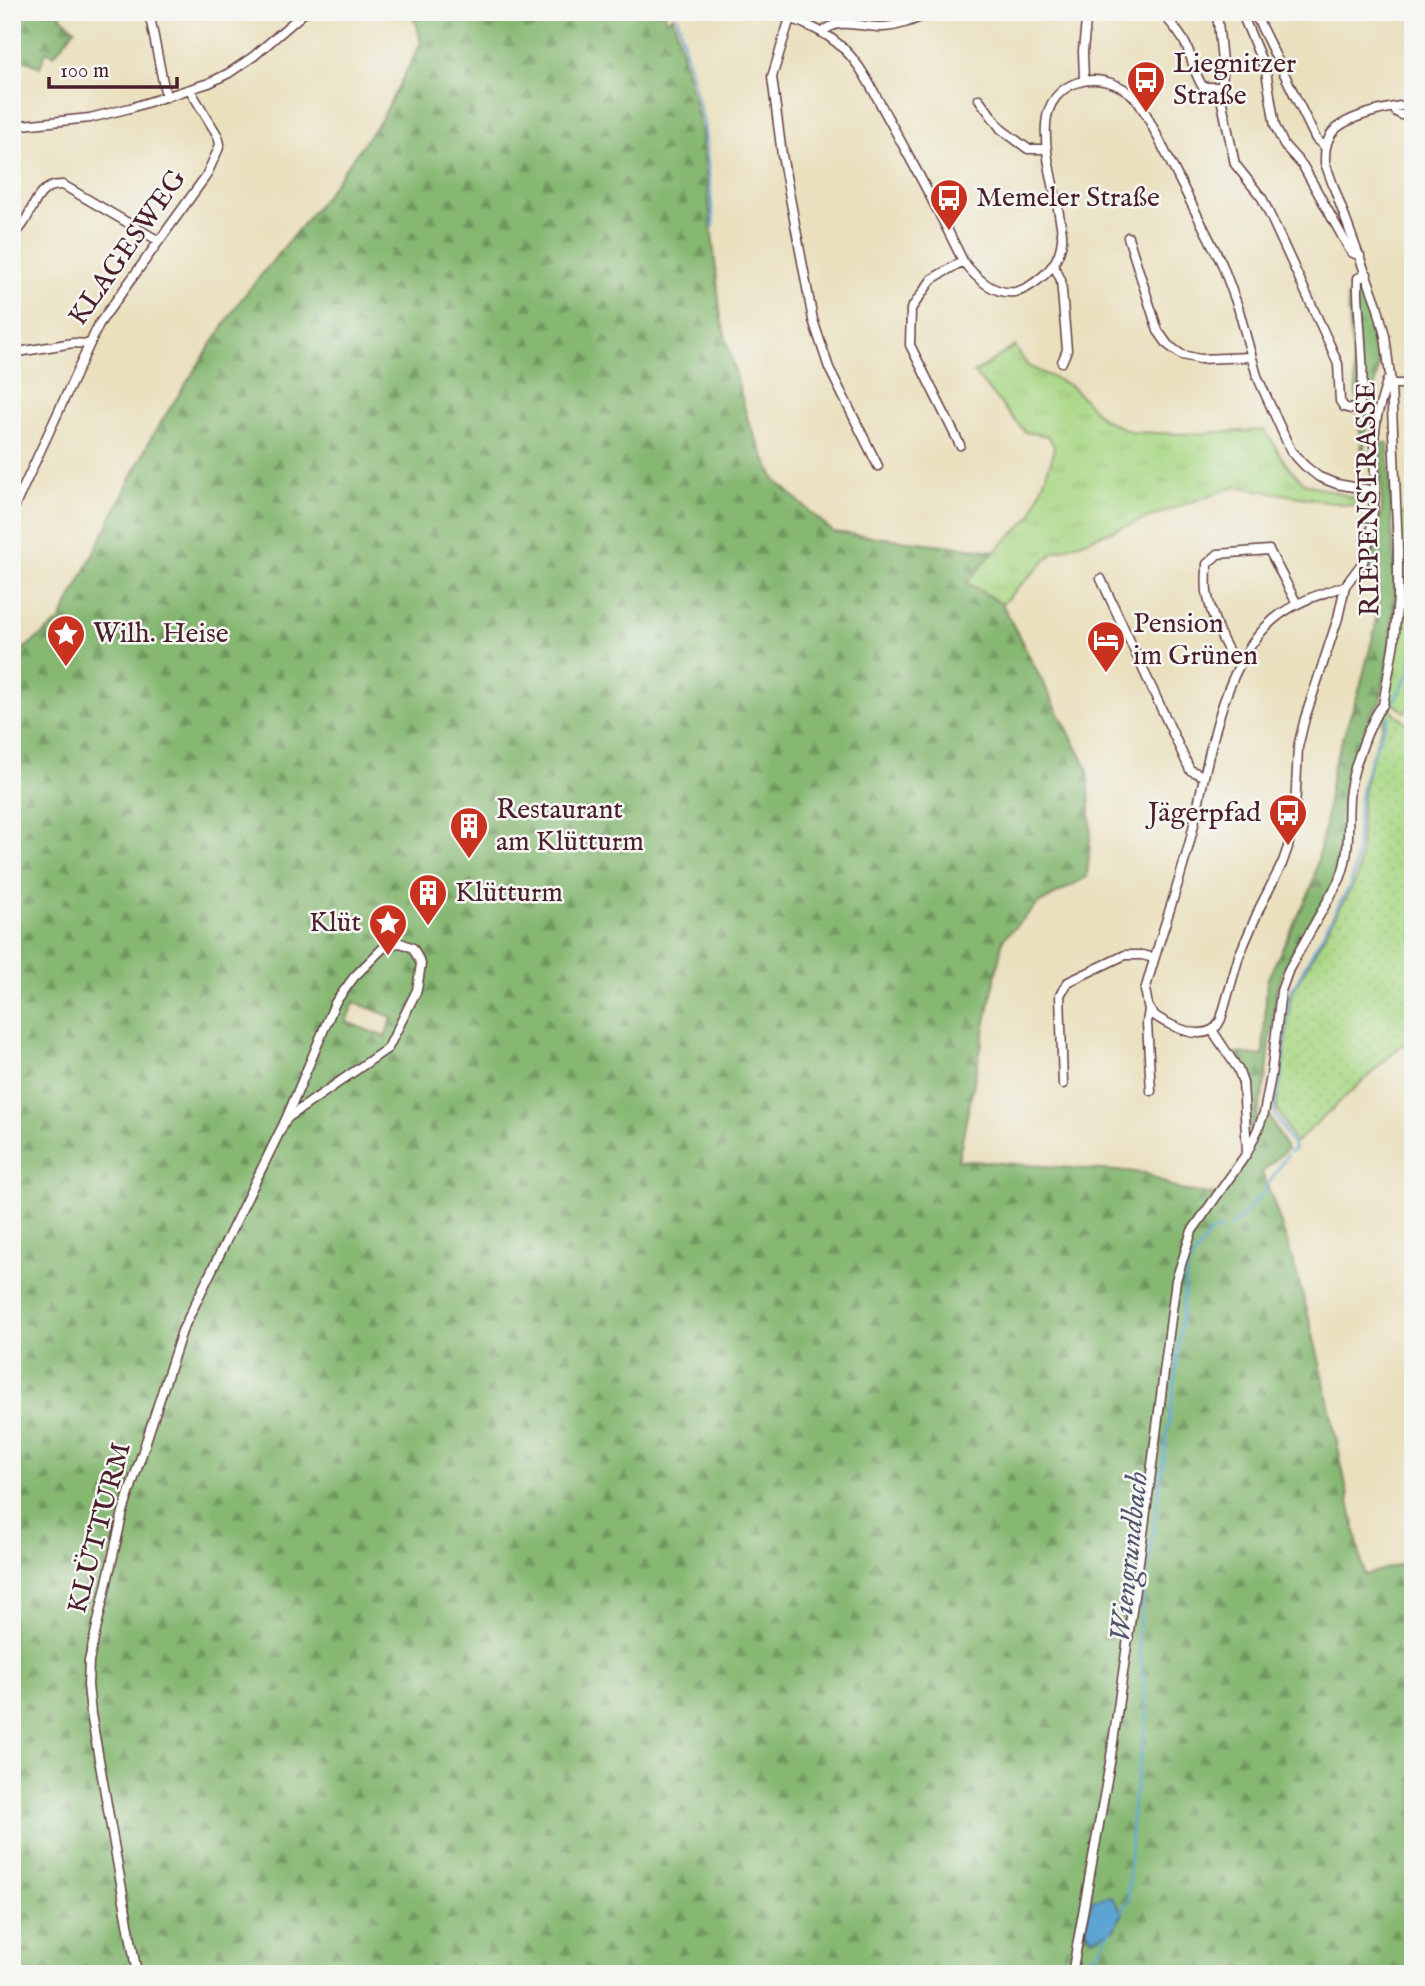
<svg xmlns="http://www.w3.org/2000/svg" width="1425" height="1986" font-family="'IM FELL English',serif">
  <defs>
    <pattern id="grass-dots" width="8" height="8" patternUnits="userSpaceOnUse" patternTransform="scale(1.75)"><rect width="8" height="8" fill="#a9d784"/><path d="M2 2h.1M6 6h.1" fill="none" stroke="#93b872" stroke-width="1.8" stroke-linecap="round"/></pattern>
    <pattern id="forest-firs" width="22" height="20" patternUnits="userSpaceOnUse" patternTransform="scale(1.75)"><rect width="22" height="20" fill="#86b872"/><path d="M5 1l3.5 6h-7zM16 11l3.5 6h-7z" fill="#70955e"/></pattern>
    <pattern id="park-tufts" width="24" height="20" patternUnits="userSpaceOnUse" patternTransform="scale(1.75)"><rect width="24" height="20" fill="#a9d784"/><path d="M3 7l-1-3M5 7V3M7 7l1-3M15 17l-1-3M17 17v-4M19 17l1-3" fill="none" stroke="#93b872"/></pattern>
  </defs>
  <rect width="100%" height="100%" fill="#f6f6f2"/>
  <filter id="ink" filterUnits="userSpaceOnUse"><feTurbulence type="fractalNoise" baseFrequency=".0143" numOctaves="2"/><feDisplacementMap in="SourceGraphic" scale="14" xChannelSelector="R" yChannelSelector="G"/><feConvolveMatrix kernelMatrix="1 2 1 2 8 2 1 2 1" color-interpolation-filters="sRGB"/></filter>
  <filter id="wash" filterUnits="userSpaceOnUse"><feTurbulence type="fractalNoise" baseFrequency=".00686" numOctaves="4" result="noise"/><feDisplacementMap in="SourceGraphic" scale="28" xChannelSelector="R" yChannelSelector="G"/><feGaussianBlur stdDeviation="1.57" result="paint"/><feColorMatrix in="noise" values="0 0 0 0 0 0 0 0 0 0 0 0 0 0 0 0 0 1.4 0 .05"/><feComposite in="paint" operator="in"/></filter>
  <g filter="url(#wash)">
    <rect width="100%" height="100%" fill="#eae0be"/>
    <path fill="url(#grass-dots)" stroke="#7a7b58" stroke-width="2" d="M1388,707L1413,729V1035L1295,1143L1276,1107L1282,1075L1291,994L1357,878C1363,850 1359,824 1363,796C1367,766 1379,736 1388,707Z"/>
    <path fill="url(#forest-firs)" stroke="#686c4e" stroke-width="2" fill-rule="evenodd" d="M12,12H62L60,16L75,29L54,55L46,51L40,67L16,56L12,60Z
      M409,12H665L666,21L673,16L701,127L721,319L748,421L775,480L833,532L995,551L968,583L1002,604L1088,769L1091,833L1087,877L1038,904L1003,939L958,1160L1145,1173L1179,1190L1219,1195L1247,1153L1264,1113L1269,1116L1287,1149L1262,1172C1313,1299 1336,1441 1364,1575L1413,1561V1974H12V658L60,621L152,436L239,302L320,203L382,118L421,43L417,25ZM354,1002L392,1017L385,1037L346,1022Z
      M1347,296H1364L1379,364L1374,392L1368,412L1363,462Z
      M1388,443L1395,590L1391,641L1380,702L1371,714L1354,756L1347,779L1344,858L1338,877L1285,967L1277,987L1266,1079L1258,1113L1250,1134L1248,1078L1237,1053L1263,1056L1267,980L1312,887L1325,825L1333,767L1360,687L1375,629L1379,574L1367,573L1382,510L1381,444Z"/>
    <path fill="url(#park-tufts)" stroke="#7a7b58" stroke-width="2" d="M1015,346L1028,366L1071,386L1103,419L1131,432L1184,434L1265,430L1286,464L1304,483L1361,500L1360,507L1235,486L1054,552L1002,604L967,582L995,551L1031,517L1053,455L1054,446L1048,436L1025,432L974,373Z
      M1413,513V704L1405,712L1388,699L1394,642L1397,514Z"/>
    <path fill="#5ba5d2" stroke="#52627e" stroke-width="2" d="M1110,1896L1123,1913L1113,1930L1092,1939L1085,1927L1092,1900Z"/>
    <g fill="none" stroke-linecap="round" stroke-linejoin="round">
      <path stroke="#5ba5d2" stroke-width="2.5" d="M677,16L704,125L714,227
        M1393,703L1411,670L1413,646
        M1290,1152L1295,1149L1276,1117L1274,1109L1282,1074L1289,995L1351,883C1360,854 1356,827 1360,798C1365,769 1377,742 1389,716
        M1268,1185L1287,1155
        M1231,1227L1264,1192L1266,1188
        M1121,1912L1128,1902L1132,1812L1147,1715L1138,1634L1174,1389L1187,1267L1210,1233L1221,1229
        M1086,1974L1090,1956L1097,1954L1111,1930"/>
    </g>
  </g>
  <g filter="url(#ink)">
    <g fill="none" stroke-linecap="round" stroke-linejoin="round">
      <defs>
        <path id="minor" d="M149,12L166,97
          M769,12C797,20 824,29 845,50C864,69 875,95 888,118C914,165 939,212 963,261C975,277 993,295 1015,292C1026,290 1035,283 1043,276C1054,266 1060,256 1062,240C1063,232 1060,222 1059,214C1054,185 1044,154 1046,124C1049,80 1098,68 1130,93C1137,98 1141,107 1146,114L1222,264L1238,307L1257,376L1291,451L1305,466L1319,477L1337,484L1375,491
          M1161,12C1170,22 1180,32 1186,45C1193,59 1194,75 1203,87H1221
          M1217,12L1223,72L1221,98L1235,164L1262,198L1330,345L1338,364L1340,401L1344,407L1351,409L1358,407C1369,387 1356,308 1358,278L1367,274
          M1243,12L1245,21L1266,71L1275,126L1284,145L1303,166L1351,252L1360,256
          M1254,12L1316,139L1325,147
          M790,18L772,77L782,155L813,320L829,368L878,466
          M823,32C838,16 863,28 883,27C901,26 916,19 933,12
          M1084,80L1083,51L1087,12
          M979,99L1001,129L1028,149H1047
          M1395,107L1396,112L1402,115L1413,116
          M12,126L90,118L130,108L209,83L229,73L254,56L305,12
          M12,235C35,221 30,184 63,185L159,241
          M1128,237L1158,331L1168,345L1182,355L1200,359L1251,357
          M1054,266L1061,280L1067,350L1062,362
          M12,353L73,343L89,344
          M1391,384H1413
          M960,445L910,345L911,309L932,279L963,261
          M12,512L99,324L206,176L218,150L220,144L218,136L190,90
          M1101,579L1190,770L1203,776
          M1238,664C1223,647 1211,615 1207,592C1206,583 1207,573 1207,564L1218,554L1269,550L1297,604
          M1149,1009L1147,1023L1151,1091
          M1212,1030L1217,1026L1221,1019L1239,956L1260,907L1282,864L1288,847L1295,811L1298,747L1305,718L1338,618L1345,586L1363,562L1371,531L1375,491L1374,439L1377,416L1387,381
          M1212,1030C1208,1032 1205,1033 1200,1033C1188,1034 1155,1020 1149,1009C1147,1004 1147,996 1145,991C1159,939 1178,889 1191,837C1207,770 1219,667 1273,620C1294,602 1320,594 1345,586
          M1212,1030L1238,1069L1243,1083L1247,1151
          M1063,1084L1060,995L1068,982L1125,955H1142L1154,958
          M137,1974L91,1714L88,1685L89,1661L123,1512L182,1331L286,1119L335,1003L354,977L382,949L392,944L401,943L413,948L421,964L417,990L388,1048L286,1119
          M1072,1974L1110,1763L1144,1527L1176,1280L1192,1231L1247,1153L1258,1129L1264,1113L1271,1076L1281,991L1289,969L1340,879C1351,851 1347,827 1349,798C1351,775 1359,755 1367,734C1372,724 1375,713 1383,705L1394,642L1398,597V549L1391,384L1385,336L1377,305L1325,163C1325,153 1325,145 1330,136C1340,116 1391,107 1413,104"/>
      </defs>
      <use href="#minor" stroke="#623c41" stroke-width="11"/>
      <use href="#minor" stroke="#fff" stroke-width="8"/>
    </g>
  </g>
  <defs>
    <symbol id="bus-pin" viewBox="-11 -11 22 30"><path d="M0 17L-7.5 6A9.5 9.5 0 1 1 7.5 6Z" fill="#c8321e" stroke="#f6f6f2"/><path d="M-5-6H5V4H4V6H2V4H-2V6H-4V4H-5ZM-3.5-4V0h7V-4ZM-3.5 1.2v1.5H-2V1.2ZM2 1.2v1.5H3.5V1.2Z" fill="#fff"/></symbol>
    <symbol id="sight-pin" viewBox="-11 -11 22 30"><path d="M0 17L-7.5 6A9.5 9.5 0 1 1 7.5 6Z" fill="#c8321e" stroke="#f6f6f2"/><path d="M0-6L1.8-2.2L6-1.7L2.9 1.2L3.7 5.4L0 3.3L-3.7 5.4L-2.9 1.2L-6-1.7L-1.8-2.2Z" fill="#fff"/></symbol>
    <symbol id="hotel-pin" viewBox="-11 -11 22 30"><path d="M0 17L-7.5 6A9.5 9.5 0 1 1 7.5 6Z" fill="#c8321e" stroke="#f6f6f2"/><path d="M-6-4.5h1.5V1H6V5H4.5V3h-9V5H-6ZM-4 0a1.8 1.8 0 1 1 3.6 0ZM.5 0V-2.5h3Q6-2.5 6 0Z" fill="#fff"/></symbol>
    <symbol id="building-pin" viewBox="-11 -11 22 30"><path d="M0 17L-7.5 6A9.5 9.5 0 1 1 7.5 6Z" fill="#c8321e" stroke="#f6f6f2"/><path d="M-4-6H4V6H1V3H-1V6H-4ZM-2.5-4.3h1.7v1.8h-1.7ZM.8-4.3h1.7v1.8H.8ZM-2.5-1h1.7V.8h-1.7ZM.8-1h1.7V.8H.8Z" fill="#fff"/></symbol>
  </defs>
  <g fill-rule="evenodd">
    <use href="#bus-pin" x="1124" y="58" width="44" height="60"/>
    <use href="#bus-pin" x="927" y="176" width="44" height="60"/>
    <use href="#sight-pin" x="44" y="612" width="44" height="60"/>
    <use href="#hotel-pin" x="1084" y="618" width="44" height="60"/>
    <use href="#bus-pin" x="1266" y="791" width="44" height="60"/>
    <use href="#building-pin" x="447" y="804" width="44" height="60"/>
    <use href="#building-pin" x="406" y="871" width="44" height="60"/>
    <use href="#sight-pin" x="366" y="901" width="44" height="60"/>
  </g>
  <g text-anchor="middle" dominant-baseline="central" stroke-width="5" stroke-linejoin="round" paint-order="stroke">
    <g font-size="28" fill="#4a1f2b" stroke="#f6f6f2" text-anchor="start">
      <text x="1173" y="64">Liegnitzer<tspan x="1173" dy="32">Straße</tspan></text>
      <text x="976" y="198">Memeler Straße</text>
      <text x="1133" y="624">Pension<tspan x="1133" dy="32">im Grünen</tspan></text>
      <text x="93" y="634">Wilh. Heise</text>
      <text x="496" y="810">Restaurant<tspan x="496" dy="32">am Klütturm</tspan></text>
      <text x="1261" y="813" text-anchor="end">Jägerpfad</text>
      <text x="455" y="893">Klütturm</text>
      <text x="361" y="923" text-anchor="end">Klüt</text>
    </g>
    <g font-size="28" fill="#4a1f2b" stroke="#f6f6f2">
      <text transform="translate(128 248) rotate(-55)">KLAGESWEG</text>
      <text transform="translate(1369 499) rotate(-91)">RIEPENSTRASSE</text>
      <text transform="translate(100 1528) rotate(-75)">KLÜTTURM</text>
    </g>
    <g font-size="30" font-style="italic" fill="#51556e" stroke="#f6f6f2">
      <text transform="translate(1130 1557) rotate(-84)">Wiengrundbach</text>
    </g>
  </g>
  <rect width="1425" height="1986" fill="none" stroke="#f6f6f2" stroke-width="42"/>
  <path d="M49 77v10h128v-10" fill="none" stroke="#4a1f2b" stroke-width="3.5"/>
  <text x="60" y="77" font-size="21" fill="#4a1f2b" stroke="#f6f6f2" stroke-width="5" paint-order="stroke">100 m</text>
</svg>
